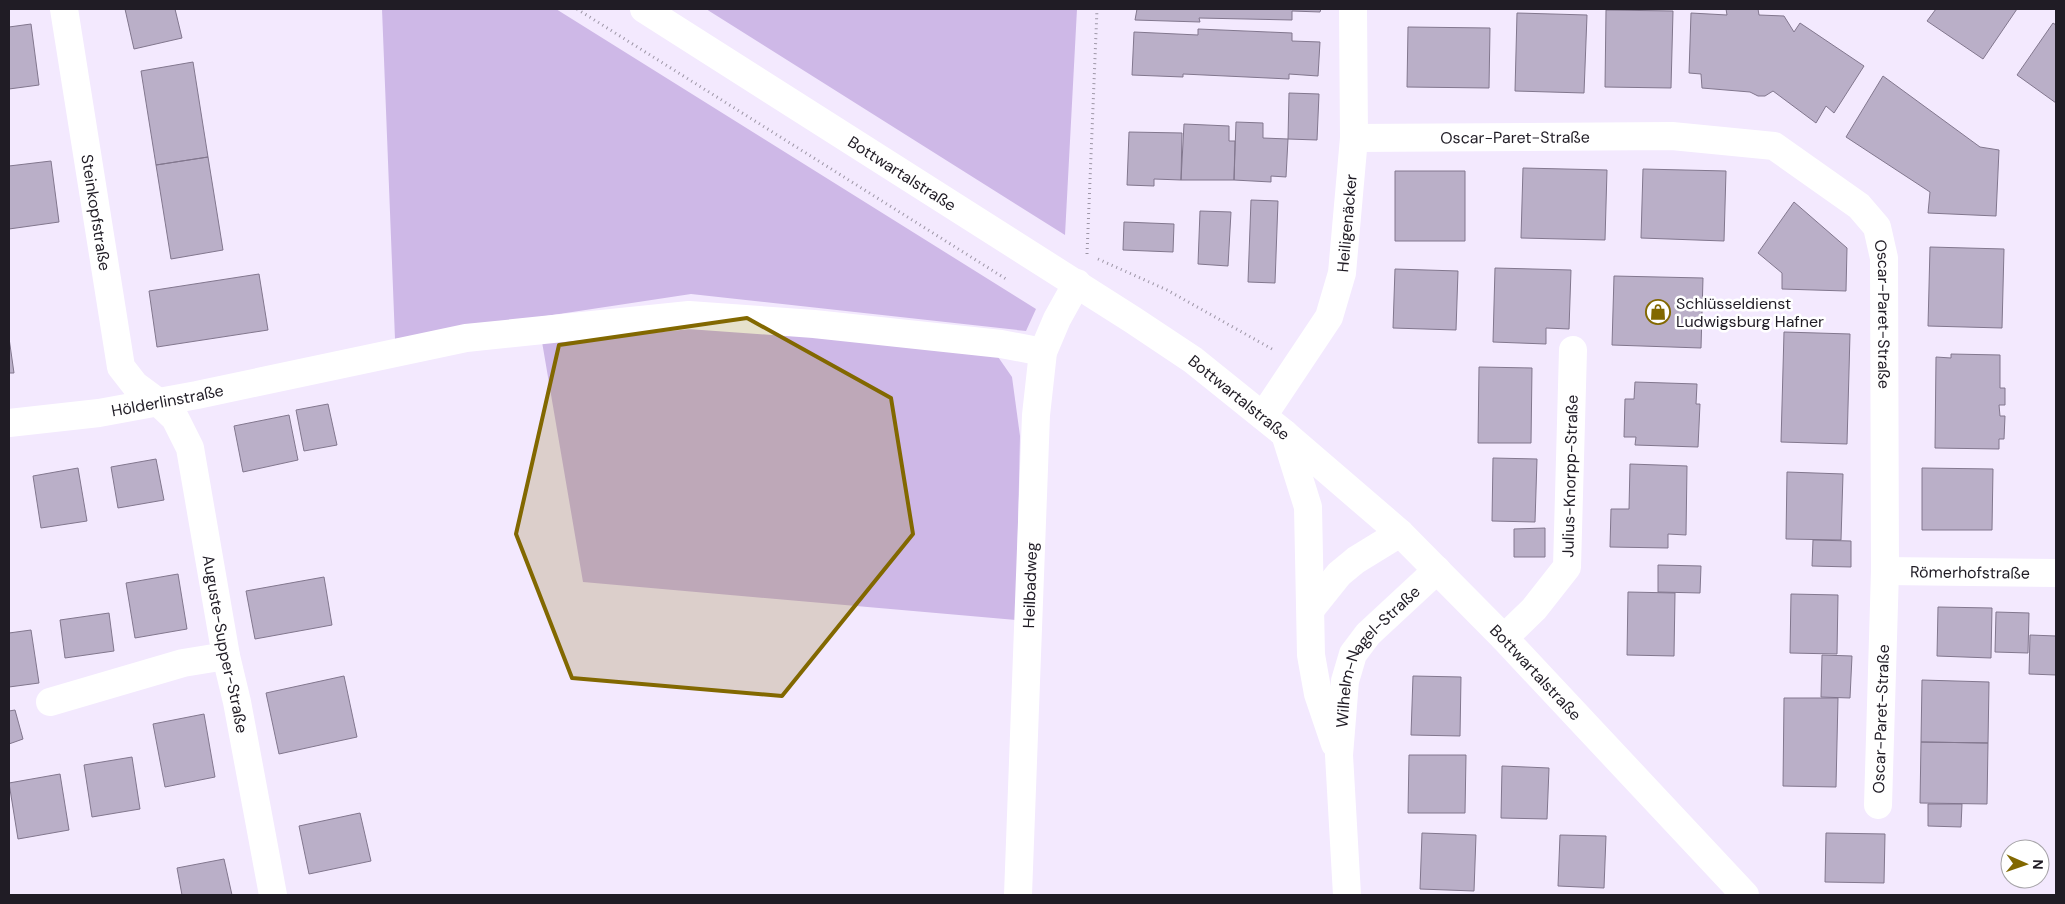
<svg xmlns="http://www.w3.org/2000/svg" width="2065" height="904" font-family="'DM Sans',sans-serif">
  <rect width="100%" height="100%" fill="#f3e9fe"/>
  <path fill="#ceb8e7" d="M382,9H556L1036,309L1026,331L691,294L395,339Z
    M706,9H1077L1065,235Z
    M683,321L996,354L1012,377L1020,436L1016,620L583,582L541,336Z"/>
  <path fill="#baafc8" stroke="#82778e" d="M125,9H175L182,38L134,49Z
    M1137,9H1321L1320,12L1292,11V20L1199,18L1200,22L1135,20Z
    M1726,9H1758L1759,15L1784,16L1794,32L1800,23L1864,66L1834,113L1826,106L1816,123L1773,91L1765,96H1758L1750,92L1702,88L1701,74L1689,73L1691,13L1727,15Z
    M1936,9H2017L1983,59L1927,21Z
    M1606,10L1673,11L1671,88L1605,87Z
    M1517,13L1587,15L1584,93L1515,91Z
    M2053,23L2056,25V103L2017,75Z
    M31,24L39,85L9,89V27Z
    M1408,27L1490,28L1489,88L1407,87Z
    M1198,29L1292,33V41L1320,42L1318,76L1289,74V79L1183,74V77L1132,75L1134,32L1198,35Z
    M193,62L208,157L156,165L141,71Z
    M1883,76L1980,147L1999,150L1996,216L1928,213L1930,192L1846,137Z
    M1289,93L1319,94L1317,140L1288,139Z
    M1236,122L1263,123V138L1288,139L1286,177L1271,176V182L1234,180Z
    M1184,124L1229,126V141H1235L1234,180H1181Z
    M1129,132L1182,133L1181,180L1154,179V186L1127,185Z
    M208,157L223,250L171,259L156,165Z
    M51,161L59,222L9,229V166Z
    M1523,168L1607,170L1605,240L1521,238Z
    M1643,169L1726,171L1724,241L1641,238Z
    M1395,171H1465V241H1395Z
    M1251,200L1278,201L1275,283L1248,282Z
    M1794,202L1847,248L1846,291L1782,289V273L1758,253Z
    M1200,211L1231,212L1228,266L1198,264Z
    M1124,222L1174,224L1173,252L1123,250Z
    M1930,247L2004,249L2002,328L1928,326Z
    M1495,268L1571,270L1569,329L1546,328V344L1493,342Z
    M1395,269L1458,271L1456,330L1393,328Z
    M259,274L268,330L157,347L149,291Z
    M1614,276L1703,278L1701,348L1612,345Z
    M1784,332L1850,334L1847,444L1781,442Z
    M9,338L14,373H9Z
    M1951,354L2000,355V388H2005V405H1999L2000,416H2005L2004,439H1999V449L1935,448L1936,357L1951,358Z
    M1479,367L1532,368L1531,443H1478Z
    M1635,382L1697,384L1696,404H1700L1698,447L1635,445L1636,437H1624L1625,399H1634Z
    M328,404L337,445L304,451L296,410Z
    M289,415L298,460L243,472L234,426Z
    M1493,458L1537,459L1535,522L1492,521Z
    M156,459L164,500L118,508L111,467Z
    M1630,464L1687,466L1686,535L1668,534V548L1610,547L1611,509H1629Z
    M78,468L87,521L41,528L33,476Z
    M1922,468L1993,469L1992,530H1922Z
    M1787,472L1843,474L1841,540L1786,539Z
    M1545,528V557H1514V529Z
    M1813,540L1851,541V567L1812,566Z
    M1658,565L1701,566L1700,593L1658,592Z
    M178,574L187,629L135,638L126,583Z
    M324,577L332,625L255,639L246,591Z
    M1628,592L1675,593L1674,656L1627,655Z
    M1791,594L1838,595L1837,654L1790,653Z
    M1938,607L1992,608L1991,658L1937,656Z
    M1996,612L2029,613L2028,653L1995,652Z
    M109,613L114,651L65,658L60,620Z
    M31,630L39,683L9,687V633Z
    M2030,635L2056,636V675L2029,674Z
    M1822,655L1852,656L1850,698L1821,697Z
    M344,676L357,737L279,754L266,693Z
    M1413,676L1461,677L1460,736L1411,735Z
    M1922,680L1989,682L1988,743L1921,742Z
    M1784,698H1838L1836,787L1783,786Z
    M15,710L23,739L9,744V711Z
    M204,714L215,777L165,787L153,724Z
    M1921,742L1988,743L1987,804L1920,803Z
    M1409,755H1466L1465,813H1408Z
    M132,757L140,809L92,817L84,765Z
    M1502,766L1549,768L1547,819L1501,818Z
    M60,774L69,830L18,839L9,783Z
    M1928,804H1962L1961,827L1928,826Z
    M360,813L371,861L309,874L299,826Z
    M1422,833L1476,835L1474,891L1420,889Z
    M1826,833L1885,834L1884,883L1825,882Z
    M1560,835L1606,836L1604,888L1558,886Z
    M224,859L232,895H182L177,868Z"/>
  <g fill="none" stroke-linecap="round" stroke-linejoin="round">
    <path stroke="#9d96a6" stroke-width="3" stroke-dasharray="1 4" stroke-linecap="butt" d="M577,9L1006,279
      M1087,254L1097,9
      M1098,259L1167,290L1272,349"/>
    <g stroke="#fff" stroke-width="28">
      <path id="s1" d="M64,9L121,367L135,385L158,402L175,418L190,448L226,656L237,702L273,895"/>
      <path id="s2" d="M1354,138L1672,136L1774,146L1859,206L1877,227L1884,258L1885,571L1878,805"/>
      <path id="s3" d="M1263,416L1329,317L1342,273L1354,138L1353,9"/>
      <path id="s4" d="M9,423L99,413L197,395L466,338L689,315L814,324L1001,344L1043,352"/>
      <path d="M1285,434L1308,507L1311,655L1318,694L1335,744"/>
      <path id="s5" d="M1885,571L2056,573"/>
      <path d="M1311,609L1339,574L1356,560L1400,533"/>
      <path id="s6" d="M1504,638L1534,609L1567,567L1573,350"/>
      <path d="M50,702L183,663L226,656"/>
      <path id="s7" d="M1018,895L1036,415L1043,352L1057,319L1077,283"/>
      <path id="s8" d="M1347,895L1339,755L1345,681L1353,654L1368,634L1437,570"/>
    </g>
    <path stroke="#fff" stroke-width="28" id="s9" d="M644,9L1133,320L1193,360L1285,434L1400,533L1504,638L1745,895"/>
  </g>
  <path fill="#826800" fill-opacity="0.2" stroke="#826800" stroke-width="4" stroke-linejoin="round" d="M747,318L891,398L913,534L782,696L572,678L516,534L559,345Z"/>
  <defs>
    <symbol id="shop-ring" viewBox="-11 -11 22 22"><circle r="9.5" fill="#fff" stroke="#826800" stroke-width="1.5"/><path d="M-5-2.5h2.3a2.7 3.5 0 0 1 5.4 0H5L5.5 6h-11ZM-1.5-2.5h3a1.5 2.3 0 0 0-3 0Z" fill="#826800"/></symbol>
  </defs>
  <g fill-rule="evenodd">
    <use href="#shop-ring" x="1644" y="298" width="28" height="28"/>
  </g>
  <g text-anchor="middle" dominant-baseline="central" stroke-width="5" stroke-linejoin="round" paint-order="stroke">
    <g font-size="16" fill="#201c25" stroke="#fff">
      <text stroke="none"><textPath href="#s2" startOffset="161">Oscar-Paret-Straße</textPath></text>
      <text stroke="none"><textPath href="#s9" startOffset="306">Bottwartalstraße</textPath></text>
      <text stroke="none"><textPath href="#s1" startOffset="206">Steinkopfstraße</textPath></text>
      <text stroke="none"><textPath href="#s3" startOffset="215">Heiligenäcker</textPath></text>
      <text stroke="none"><textPath href="#s2" startOffset="640">Oscar-Paret-Straße</textPath></text>
      <text stroke="none"><textPath href="#s9" startOffset="711">Bottwartalstraße</textPath></text>
      <text stroke="none"><textPath href="#s4" startOffset="160">Hölderlinstraße</textPath></text>
      <text stroke="none"><textPath href="#s6" startOffset="186">Julius-Knorpp-Straße</textPath></text>
      <text stroke="none"><textPath href="#s5" startOffset="85">Römerhofstraße</textPath></text>
      <text stroke="none"><textPath href="#s7" startOffset="310">Heilbadweg</textPath></text>
      <text stroke="none"><textPath href="#s1" startOffset="670">Auguste-Supper-Straße</textPath></text>
      <text stroke="none"><textPath href="#s8" startOffset="251">Wilhelm-Nagel-Straße</textPath></text>
      <text stroke="none"><textPath href="#s9" startOffset="1116">Bottwartalstraße</textPath></text>
      <text transform="translate(1881 719) rotate(-88)">Oscar-Paret-Straße</text>
    </g>
    <g font-size="16" fill="#201c25" stroke="#fff" text-anchor="start">
      <text x="1676" y="303">Schlüsseldienst<tspan x="1676" dy="18">Ludwigsburg Hafner</tspan></text>
    </g>
  </g>
  <rect width="2065" height="904" fill="none" stroke="#201c25" stroke-width="20"/>
  <g transform="translate(2025 864) rotate(92)"><circle r="24" fill="#ffffff" stroke="#a6a4a8"/>
  <path d="M0-4L9 19L0 12L-9 19Z" fill="#826800"/>
  <text y="-8" font-size="14" font-weight="bold" text-anchor="middle" fill="#201c25">N</text>
  </g>
</svg>
